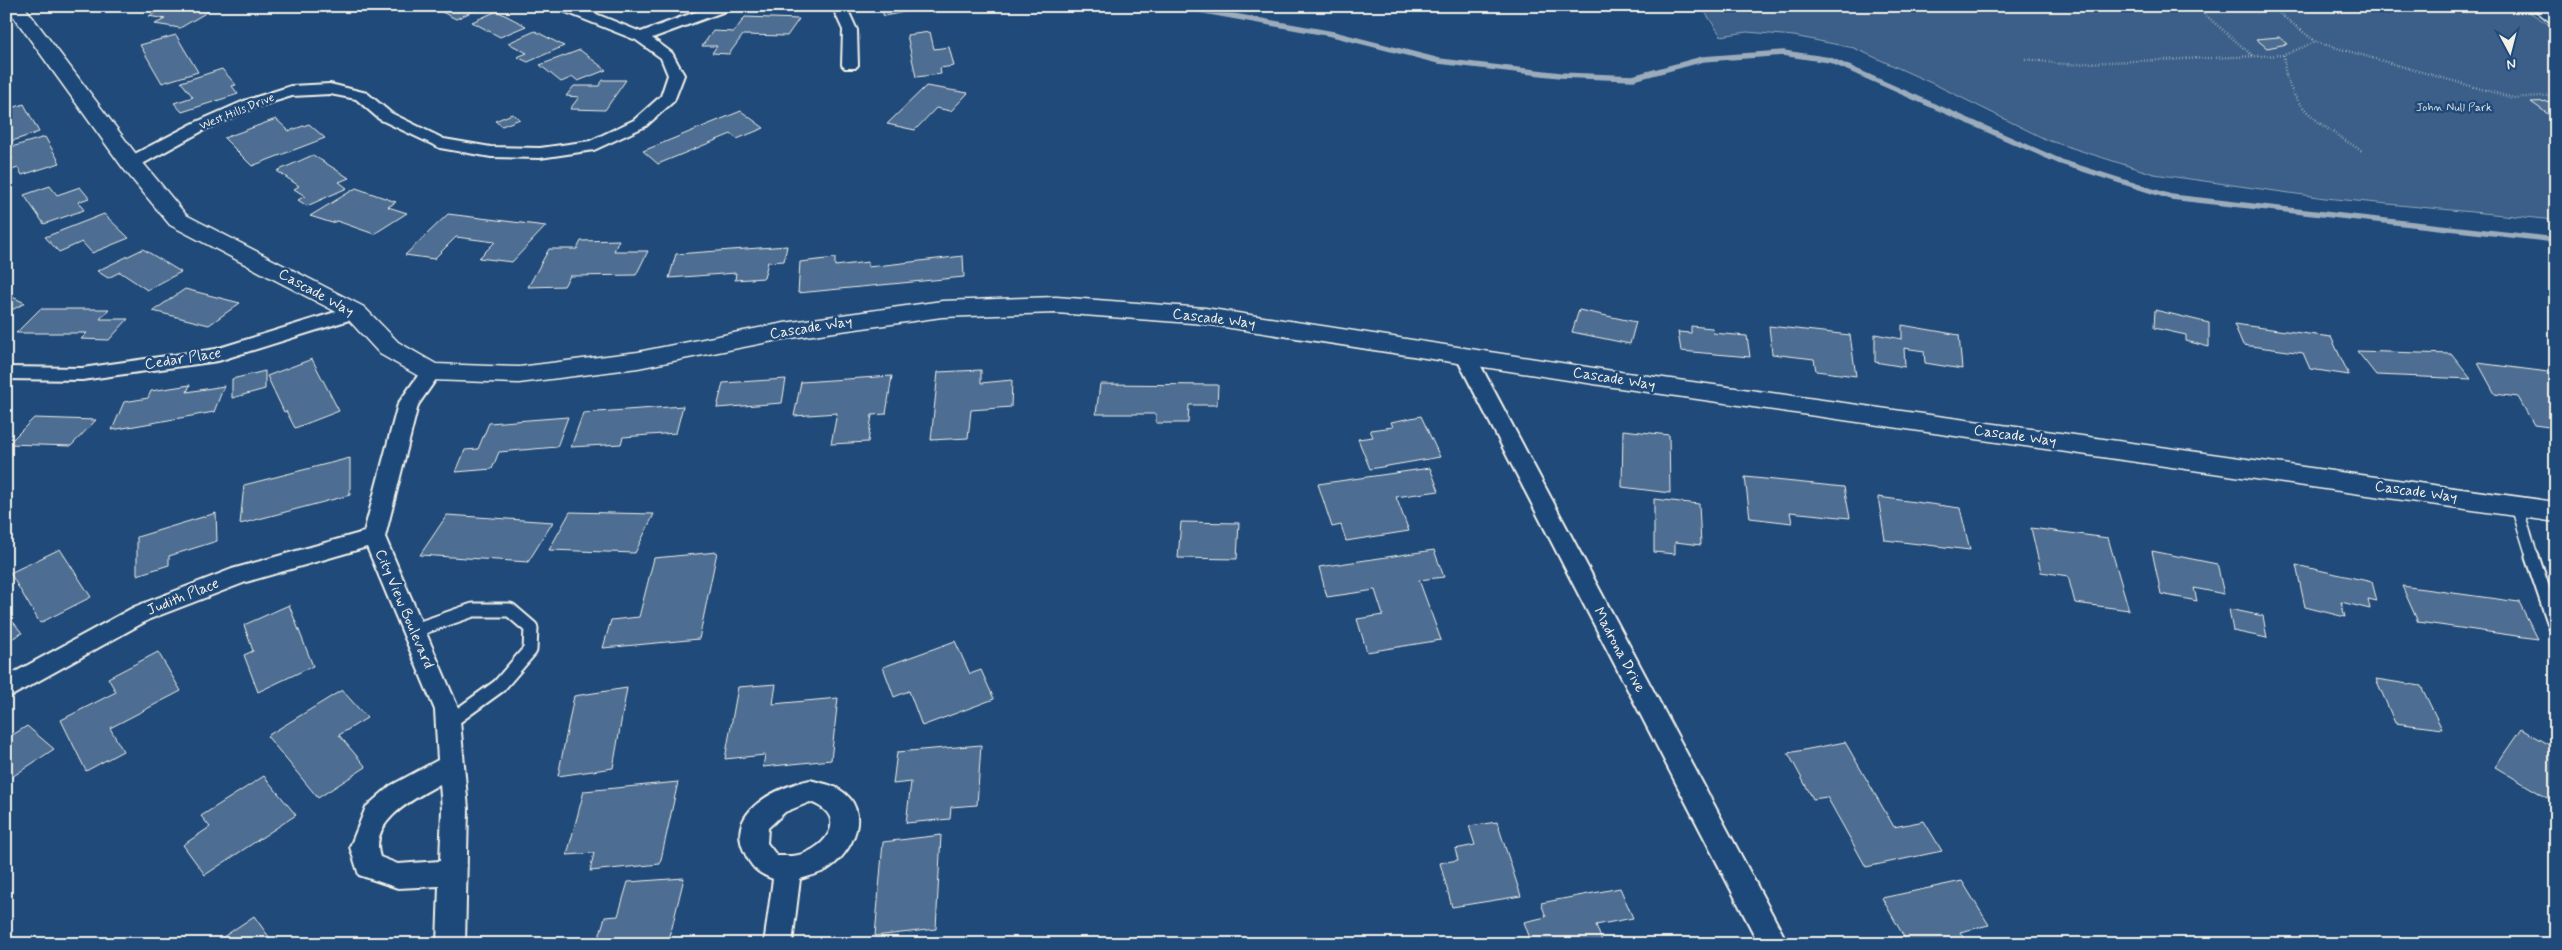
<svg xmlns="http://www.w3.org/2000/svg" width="2562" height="950" font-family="Mynerve,sans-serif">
  <rect width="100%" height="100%" fill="#1f4a7a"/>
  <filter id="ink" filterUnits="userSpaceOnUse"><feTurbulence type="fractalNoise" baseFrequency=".02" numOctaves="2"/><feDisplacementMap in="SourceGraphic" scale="10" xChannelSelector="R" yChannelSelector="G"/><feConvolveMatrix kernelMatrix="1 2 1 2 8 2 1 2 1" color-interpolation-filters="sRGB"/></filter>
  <g filter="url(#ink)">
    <path fill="#3a5f88" stroke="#97a8b8" d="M1701,6H2520L2556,29V220L2325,198L2154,174L2047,140L1938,86L1854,48L1794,36L1747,32L1721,36Z"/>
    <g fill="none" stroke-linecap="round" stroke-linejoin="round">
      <path stroke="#9cacbb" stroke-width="5.5" d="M1177,6L1333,34L1439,61L1560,75L1633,78L1703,59L1783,53L1830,60L2061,162L2171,197L2556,240"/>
    </g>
    <path fill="#4d6e92" stroke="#f4f1e8" d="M167,6H177L209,11L180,28L155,24L165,19L149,16Z
      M430,6H484L456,19Z
      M879,6H929L930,7L884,16Z
      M497,11L526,26L500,37L472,22Z
      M745,17L799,19L787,36L743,35L729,54L712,53L717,46H702L713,31L734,32Z
      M535,31L564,46L528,62L517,57L527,53L508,43Z
      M930,32L934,49L949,47L954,66L940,68L941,74L916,77L907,35Z
      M176,35L198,72L162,83L140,45Z
      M2279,37L2287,44L2267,48L2256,39Z
      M580,50L606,70L578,81L573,77L561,82L540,65Z
      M222,69L236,85L232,86L238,94L182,112L174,103L193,97L181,82Z
      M603,80H626L605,110L570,109L579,97L566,96L574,86H599Z
      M926,86L968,93L951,111L936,108L915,130L887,124Z
      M2556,101V114H2548L2531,102Z
      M24,104L39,132L6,143V110Z
      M741,111L764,128L737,139L731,134L658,164L643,151Z
      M512,114L520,119L502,126L495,121Z
      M276,119L289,131L309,124L325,138L252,166L224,138Z
      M45,137L60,163L22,175L18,168L6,172V161L13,159L8,148Z
      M313,155L349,178L339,182L347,188L307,206L298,200L305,196L294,189L299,186L277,171Z
      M50,186L57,195L80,187L89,198L78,202L84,210L44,224L24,195Z
      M356,188L396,202L388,207L407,213L374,234L337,221L332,223L310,216Z
      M104,214L129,238L92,253L82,242L59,252L45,237Z
      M448,214L546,226L512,262L479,258L495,242L456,237L434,259L405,255Z
      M619,240L614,251H648L636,275L570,276L564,286L528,287L549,249H577L581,241Z
      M787,246L784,261L768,262L764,278L735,280L736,273L669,278L676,254Z
      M143,249L181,272L147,290L120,272L108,278L97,271Z
      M963,256L964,277L798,293L800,262L835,258V266L868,262V267Z
      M185,289L240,303L209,325L153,311Z
      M6,294L25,303L6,313Z
      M40,309H109L100,319H128L109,340L81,339L87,333H16Z
      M1579,310L1636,322L1630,344L1572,332Z
      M2155,310L2209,323V347L2186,341V335L2154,328Z
      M2234,324L2331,337L2349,375L2310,369L2303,353L2243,345Z
      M1902,325L1959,335L1962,369L1925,363L1924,351L1904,348L1905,367L1875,362V334L1902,339Z
      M1691,326L1712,328L1713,333L1747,336L1750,357L1681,351L1678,332L1691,333Z
      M1769,326L1850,335L1856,376L1816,371L1814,359L1772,354Z
      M2357,351L2451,354L2471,379L2376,375Z
      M312,359L339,411L295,428L286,411L284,412L267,376Z
      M2478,363L2556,373V428L2534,425L2518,397L2495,394Z
      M981,370V383L1012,380L1011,407L971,410L968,438L931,440L938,372Z
      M265,371V389L232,398V379Z
      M892,376L886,414L872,415L868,442L831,444L837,413L794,416L801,382Z
      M786,379L782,403L717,408L723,383Z
      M1100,384L1218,385L1217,405H1189L1188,423H1156V414H1096Z
      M190,385L187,392L224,386L214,412L112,430L124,402L148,398L151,391Z
      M683,406L676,433L623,437L621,444L571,447L583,413Z
      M1421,416L1440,457L1370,469L1358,439L1373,437L1370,430L1393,427L1391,422Z
      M568,417L557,447L499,452L492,469L456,472L465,450L478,449L489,423Z
      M34,418L96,420L71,446L8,444Z
      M1623,430L1669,435L1670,493L1622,487Z
      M350,458V495L240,524L244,485Z
      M1430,468L1439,491L1396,497L1409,531L1346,541L1341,525L1332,527L1318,484Z
      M1745,477L1844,487L1850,518L1790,512L1792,523L1750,518Z
      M1878,497L1960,508L1970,550L1885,540Z
      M1654,499L1699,504L1701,545L1675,542V554L1654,552Z
      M570,512L654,514L635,553L549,550Z
      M216,513L217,541L169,556V565L137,575V537Z
      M447,515L553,522L528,562L420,555Z
      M1181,522L1239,523L1237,559L1178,558Z
      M2031,528L2108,538L2129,610L2075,603L2068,576L2041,572Z
      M60,549L91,597L40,623L10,573Z
      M1434,550L1444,577L1419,580L1441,640L1367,652L1357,619L1383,615L1375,590L1327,597L1319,567Z
      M2152,551L2217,564L2224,594L2194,588L2197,601L2161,594Z
      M717,552L699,639L603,648L611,620L639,617L654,558Z
      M2296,565L2372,582L2377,601L2368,599L2370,609L2341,602L2345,617L2305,607Z
      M2402,586L2519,602L2538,639L2418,622Z
      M289,605L313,666L258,692L244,655L253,651L244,625Z
      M2229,609L2263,616L2267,638L2233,631Z
      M6,613L22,633L6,642Z
      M955,641L970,674L981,670L994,699L922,726L909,691L894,697L883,667Z
      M158,652L181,691L110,728L123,751L86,771L61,720L116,692L108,678Z
      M2376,679L2421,686L2442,729L2395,723Z
      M776,684L773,704L838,698L831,760L763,767L765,755L725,759L738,687Z
      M627,688L613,768L558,776L574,696Z
      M342,690L367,718L339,735L366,767L318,798L267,736Z
      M27,726L54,749L6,781V739Z
      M2521,729L2556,749V803L2495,767Z
      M1845,742L1894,827L1924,821L1942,851L1866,867L1827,797L1813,799L1788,753Z
      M981,745L977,805L951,807L950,819L906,823L911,782L893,784L897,752Z
      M264,776L296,815L205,875L183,845L210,827L201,816Z
      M678,782L660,864L590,871L594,853L567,855L584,791Z
      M1497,822L1521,896L1452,907L1440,863L1458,860L1455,849L1475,845L1469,826Z
      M941,835L936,929L875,936L883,842Z
      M684,878L668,944H597L605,917L618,916L628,882Z
      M1962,881L1989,925L1960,932L1967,944H1908L1882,898Z
      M1620,888L1633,918L1596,925L1603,944H1532L1524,922L1546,917L1541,903Z
      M254,916L274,944H213Z"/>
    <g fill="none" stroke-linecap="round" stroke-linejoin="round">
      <defs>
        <path id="lane-far1" d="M2517,507L2533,559"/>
        <path id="lane" d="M2532,557L2556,627
          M412,631L473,610H510L531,628L530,650L499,686L448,723"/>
        <path id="street" d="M556,6H576L641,32L712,6H733L731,9L652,38L672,53L684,75L674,101L646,126L594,150L540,158L491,157L440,148L379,119L356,99L330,94L292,96L256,107L206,129L137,167H125L123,163L125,159L194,123L244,101L291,86L330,84L367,93L391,113L444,139L491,147L540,148L590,141L634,120L661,96L668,75L661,58L636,40L558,9Z
          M832,6H846L857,30L858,65L855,68H845L842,65L843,30Z
          M355,306L362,308L364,312L362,316L218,361L82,380L6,379V367L82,368L216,349Z
          M1465,349L1472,351L1475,355L1788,944H1759L1455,355L1458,351Z
          M431,366L438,367L441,372L418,405L385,537L459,710L468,809L465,944H437L439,886L398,888L359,875L350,847L366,807L390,786L438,760L435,710L367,547L246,582L150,619L6,699V677L134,607L232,569L364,532L398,404L424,367ZM440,784L442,809L440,861L398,864L380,857C368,821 414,799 440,784Z
          M810,780C819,783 832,784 840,790C873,810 853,854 826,870C818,874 809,876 800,879L792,944H764L773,879C757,873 751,867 744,851C726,810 778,787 810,780ZM810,802C845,814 832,842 805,853C796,857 787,856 777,856L767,843L768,828L785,812Z"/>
        <path id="secondary" d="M6,6H24L139,158L186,215L364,307L398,342L436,364L519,367L638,352L784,323L942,301L1056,297L1205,308L1613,371L2556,502V522L1613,387L1205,324L1056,313L942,317L784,339L638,368L519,383L431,380L422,378L380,354L346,317L170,225L123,168Z
          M2530,6H2552L2556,9V23L2549,21Z"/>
      </defs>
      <use href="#lane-far1" stroke="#f4f1e8" stroke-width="14"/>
      <use href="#lane" stroke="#f4f1e8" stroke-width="17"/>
      <use href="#street" stroke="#f4f1e8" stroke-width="4"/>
      <use href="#secondary" stroke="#f4f1e8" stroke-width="3"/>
      <path stroke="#f4f1e8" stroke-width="2.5" stroke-dasharray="0.5 2.5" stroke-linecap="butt" d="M2195,6L2253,56
        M2270,6L2316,42L2513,98L2554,95L2556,90
        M2284,55C2283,105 2324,127 2362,151
        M2025,59C2046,61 2066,67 2086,63L2284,55L2315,42"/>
      <use href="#lane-far1" stroke="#1f4a7a" stroke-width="11"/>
      <use href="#lane" stroke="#1f4a7a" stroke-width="13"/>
      <use href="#street" fill="#1f4a7a" fill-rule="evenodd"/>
      <use href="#secondary" fill="#1f4a7a" fill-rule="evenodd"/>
    </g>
  </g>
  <g text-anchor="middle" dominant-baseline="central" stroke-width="5" stroke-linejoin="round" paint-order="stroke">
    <g font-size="12" fill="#e1e2de" stroke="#1f4a7a">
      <text x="2454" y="108">John Null Park</text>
    </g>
    <g font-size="12" fill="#f4f1e8" stroke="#1f4a7a">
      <text transform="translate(237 112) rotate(-22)">West Hills Drive</text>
    </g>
    <g font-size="15" fill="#f4f1e8" stroke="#1f4a7a">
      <text transform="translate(316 293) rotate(29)">Cascade Way</text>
      <text transform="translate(1214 319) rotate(7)">Cascade Way</text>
      <text transform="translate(811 328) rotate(-9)">Cascade Way</text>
      <text transform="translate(183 359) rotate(-9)">Cedar Place</text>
      <text transform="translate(1614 379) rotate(9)">Cascade Way</text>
      <text transform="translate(2015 436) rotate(8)">Cascade Way</text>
      <text transform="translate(2416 492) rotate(8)">Cascade Way</text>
      <text transform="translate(183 597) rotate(-22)">Judith Place</text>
      <text transform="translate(404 609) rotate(67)">City View Boulevard</text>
      <text transform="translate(1619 650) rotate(62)">Madrona Drive</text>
    </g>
  </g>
  <rect width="2562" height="950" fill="none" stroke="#1f4a7a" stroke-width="25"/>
  <rect x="12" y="12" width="2537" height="925" fill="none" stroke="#f4f1e8" stroke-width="2" filter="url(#ink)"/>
  <g transform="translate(2510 52) rotate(173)" stroke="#1f4a7a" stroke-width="4" paint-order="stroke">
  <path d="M0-4L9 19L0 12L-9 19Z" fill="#f4f1e8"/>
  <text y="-8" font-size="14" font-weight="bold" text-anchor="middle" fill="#f4f1e8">N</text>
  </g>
</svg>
